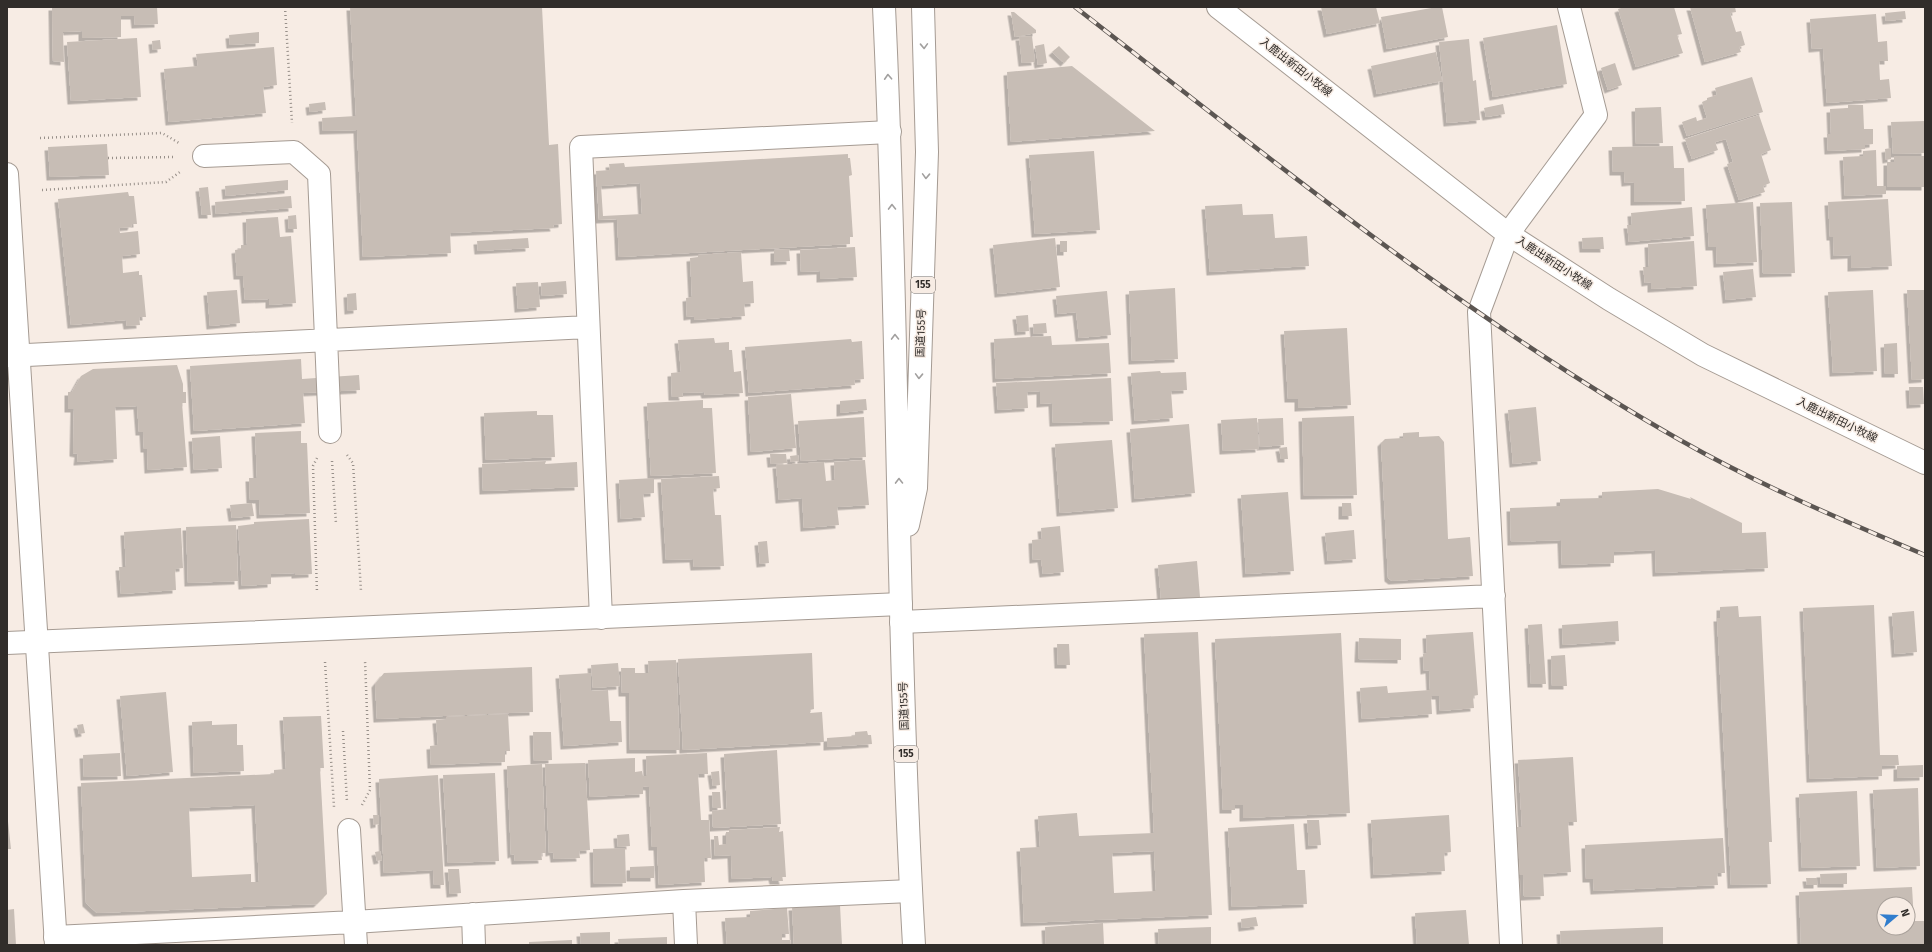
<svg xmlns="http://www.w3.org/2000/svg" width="1932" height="952" font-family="'Fira Sans','Noto Sans JP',sans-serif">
  <defs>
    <filter id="shadow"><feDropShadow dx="-3.5" dy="3.5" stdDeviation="0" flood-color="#0004"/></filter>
  </defs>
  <rect width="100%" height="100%" fill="#f7ece4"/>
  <path fill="#c7bdb5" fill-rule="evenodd" filter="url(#shadow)" d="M52,7H157L158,24L135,25L134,16H121V37L82,38V31L63,32L64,62L53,61Z
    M350,7H542L549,145L558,144L562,224L553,225L554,228L450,233L451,253L363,257L357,130L323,131L322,118L356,116Z
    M1321,7H1376L1380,23L1327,34Z
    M1437,7H1442L1448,37L1387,49L1381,17Z
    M1624,7H1674L1682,34L1677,35L1683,53L1636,67L1618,9Z
    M1690,7H1735L1736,12L1730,13L1736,32L1741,31L1745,45L1739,47L1741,52L1705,62Z
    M1905,11L1906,19L1886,21L1885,13Z
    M1011,12H1014L1036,30V33L1015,37Z
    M1876,14L1878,42L1887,41L1888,61H1879L1880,80L1889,79L1891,98L1827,103L1823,48L1812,49L1810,19Z
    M1557,25L1567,84L1493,97L1483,38Z
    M259,32V43L230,45L229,35Z
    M1032,36L1035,62L1022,63L1019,37Z
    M137,38L141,97L71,101L67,42Z
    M1469,39L1473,81L1476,80L1480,120L1447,123L1439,42Z
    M160,40L161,49L153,50L152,41Z
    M1044,44L1047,63L1038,65L1035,46Z
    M1059,46L1070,57L1064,63L1052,52Z
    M274,47L277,85L263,87L266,113L169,122L164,69L198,66L196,54Z
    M1436,52L1442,81L1377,94L1371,66Z
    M1615,63L1622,85L1608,90L1601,68Z
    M1072,66L1155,131L1011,142L1007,72Z
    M1752,77L1763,112L1687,136L1682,122L1696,117L1697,121L1707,118L1702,102L1707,100V98L1717,95L1715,88Z
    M325,102L326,110L310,112L309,104Z
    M1503,104L1505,114L1486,117L1484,108Z
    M1848,105H1863L1864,129H1873V144L1865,145V149L1828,151L1827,134H1831L1830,109L1848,108Z
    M1661,107L1663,143L1636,144L1635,108Z
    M1759,115L1771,150L1761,154L1770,183L1763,186L1765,192L1739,200L1727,164L1733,162L1726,139L1715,142L1718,150L1692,159L1685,139Z
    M1925,121V153L1893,154L1891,122Z
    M107,144L109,175L50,177L48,147Z
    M1673,146L1674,168H1684L1685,201L1634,202V182L1625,183L1624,172H1613L1612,147Z
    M1891,148V159L1886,160L1885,149Z
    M1876,150L1877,186H1886V194L1845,196L1843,157L1863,156V151Z
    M1094,151L1100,230L1035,234L1029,155Z
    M848,154V158H850L852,175L849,176L853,237H850V244L619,257L617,219L599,220L596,171L610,170L609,164L624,163L625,167ZM640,183L642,214L603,216L601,186Z
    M1894,156H1925V187H1887V162H1894Z
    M288,180V190L226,196L225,186Z
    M208,187L211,215H202L199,188Z
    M128,192L129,196H134L137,224H132L131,227L119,228L120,233L138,231L140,254L122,256L123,273L139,271V275H142L146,317H139L140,325L127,326L126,320L71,325L58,199Z
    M291,196L292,208L216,214L215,202Z
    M1888,199L1892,266L1851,268V255L1834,256L1833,237H1830L1828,202Z
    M1753,202L1757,262L1717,264L1716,247H1709L1706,205Z
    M1792,202L1795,273L1763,274L1760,203Z
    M1242,204L1243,215L1273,214L1275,238L1307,236L1309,266L1210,272L1205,206Z
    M1692,207L1694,236L1629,242L1627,225H1632L1631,213Z
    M296,215L297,229H289L288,216Z
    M278,217L280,237L291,236L296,303L269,305V299L245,300L243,276H237L235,250L241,249V245H247L246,219Z
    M1603,237L1604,249H1583L1582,238Z
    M528,238L529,248L478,251L477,241Z
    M1055,238L1060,287L998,294L993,245Z
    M1060,241H1067V252H1060Z
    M1694,241L1697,286L1651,289V282L1645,283L1643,267H1649L1648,244Z
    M855,247L857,277L820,279V271L801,272L800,250Z
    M789,249L790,261L774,262V250Z
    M741,252L743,282L753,281L754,303L744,304L745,316L694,320V316L687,317L686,298L692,297L690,258L698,257V255Z
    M1753,269L1756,297L1726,300L1723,272Z
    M566,281L567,294L542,296L541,283Z
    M538,282L540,307L518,309L516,283Z
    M1175,288L1178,359L1132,361L1129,291Z
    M237,290L240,323L210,326L207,292Z
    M1873,290L1877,371L1833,373L1828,292Z
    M1907,290H1925V379L1912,380Z
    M1107,291L1111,335L1079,338L1076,312L1058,314L1056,296Z
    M356,293L357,310L348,311L347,294Z
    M1028,315L1029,331L1018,332L1016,316Z
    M1046,323L1047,333L1034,334L1033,324Z
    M1347,328L1351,405L1298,408V399H1288L1284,331Z
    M1051,336L1052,345L1109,343L1111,373L996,379L994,339Z
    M714,338L715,343L729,342V350H732L734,372L741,371L743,393L705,395L704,392L682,393L683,397H672L671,373L681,372L678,340Z
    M851,339L852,342L862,341L864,379L854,380L855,385L749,393L745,347Z
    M1897,343L1898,374H1885L1884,344Z
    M301,359L302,379L359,375L360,390L303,393L305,423L194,431L190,366Z
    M177,365L183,384V392H186V403H182L187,467L148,470L147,449H144L143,432H139L137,406L115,407L117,459L77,462L78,454L73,453L74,409H68V392H72L81,376L93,369Z
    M1160,371L1161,373L1186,372L1187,390L1171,391L1173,418L1135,421L1131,373Z
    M1111,378L1113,421L1053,423L1052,403L1040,404V391L1027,392L1028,408L998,410L996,383Z
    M1909,387H1923L1924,404L1910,405Z
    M791,394L796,448L751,452L748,397Z
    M866,399L867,410L840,413V401Z
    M703,400V408H712L716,473L651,476L647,403Z
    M1536,407L1541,461L1513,464L1508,410Z
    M537,411V415H553L555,457L486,460L484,413Z
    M1354,416L1357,495L1304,496L1302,418Z
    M864,417L866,457L801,461L798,421Z
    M1257,418L1259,449L1223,451L1221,420Z
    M1283,418L1284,445L1260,447L1258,419Z
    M1189,424L1195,493L1135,499L1130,429Z
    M301,431V443H307L310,513L260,515L259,500H250L249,478H257L255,433Z
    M1419,432V437L1439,436L1444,442L1448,539L1470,537L1473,576L1392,581L1388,578L1381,443L1385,439L1403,438V433Z
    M220,436L222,468L194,470L192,438Z
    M1112,440L1118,508L1060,513L1055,444Z
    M1287,447L1288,459H1281L1279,448Z
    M770,454H786L787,463L771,464Z
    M798,455L799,461L791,462L790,456Z
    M865,460L869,505L837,507L839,525L804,528L802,498L779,500L776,465L824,462L826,481L835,480L834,462Z
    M546,461L545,464L577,462L578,487L483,491L482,464Z
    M719,476L720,488L713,489L715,515H721L724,566L694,567L693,559L666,560L661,479Z
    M654,478V493L643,494L645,517L621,519L619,480Z
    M1658,489L1691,499L1690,497L1742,523V533L1766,532L1768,568L1656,573L1655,550L1614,552V563L1562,565L1561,540L1511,542L1510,508L1560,506V499L1602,498V492Z
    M1288,492L1294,571L1246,574L1241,495Z
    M252,503L254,516L232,518L230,505Z
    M1342,503H1351L1352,516H1342Z
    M309,519L312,574L295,575V573L271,574V584L242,586L238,526L254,524V522Z
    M236,525L238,581L188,583L186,527Z
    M1060,526L1064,572L1043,574L1041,559L1033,560L1032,540L1042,539L1041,528Z
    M181,528L183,568L175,569L176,590L121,594L119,567H126L124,532Z
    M1354,530L1356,559L1328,561L1325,533Z
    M767,541L769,563L760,564L758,542Z
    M1197,561L1200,597L1161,600L1158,565Z
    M1874,605L1880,755H1898L1899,765L1882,766V776L1810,779L1803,608Z
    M1738,606L1739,617L1761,616L1772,842H1769L1771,884L1731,885L1717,618H1720V607Z
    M1914,611L1917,652L1895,654L1892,613Z
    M1618,621L1619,641L1563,645L1562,625Z
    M1542,624L1546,684H1531L1528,625Z
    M1198,632L1212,915L1024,923L1020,848L1040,847L1038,816L1077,813L1079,836L1154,833L1144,634ZM1154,851L1156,891L1114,893L1112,853Z
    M1473,632L1478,695L1473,696L1474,708L1440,711L1439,696H1431L1432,714L1362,719L1360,688L1387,686L1388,693L1430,690L1429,670L1424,671L1423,654L1427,653L1426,635Z
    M1341,633L1350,813L1243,818V805H1235V810H1223L1215,639Z
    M1359,638L1401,639V660L1358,659Z
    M1057,644H1069L1070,665H1058Z
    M812,653L814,709L810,710V713L822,712L824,742L683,750L678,659Z
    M1565,655L1567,686H1552L1551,656Z
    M676,660L680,750H630L629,693H622L621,668H635V673H649L648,661Z
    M618,663L620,686L593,688L591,665Z
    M532,667L533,712L377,719L375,684L384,673Z
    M591,673V691L608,690L610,721H621L622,742L564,746L559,675Z
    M166,692L173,772L127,776L120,696Z
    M508,714L510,751H505V762L431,765L430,746L438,745L436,720L446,719V717Z
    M321,716L324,768H320L327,894L317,904L97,913L86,903L81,783L274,774V770L286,769L283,717ZM255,805L259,882H251V874L192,877L189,808Z
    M212,721V725L237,724V745H243L244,771L194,773L192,722Z
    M83,724L85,733L79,734L77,725Z
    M867,731L868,735H871L872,744L827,747V738L855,736V732Z
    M533,732H551L552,760L534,761Z
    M777,750L781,824L713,828L712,811L727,809L724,754Z
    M120,753L121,776L84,777L83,755Z
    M707,753L708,774H698L701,820H709L711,858H704L705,882L659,885L657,847H652L649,787L643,786V794L590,797L588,760L635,758V772L642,771L643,776H647L646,756Z
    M1573,757L1577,822H1568L1571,872L1543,874L1544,896L1524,897L1523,875H1520L1517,827H1522L1518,760Z
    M585,763L590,850L579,851L580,858L554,859L553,852L549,853L545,764Z
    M542,764L546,853H541L542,860L515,861L514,854L511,855L507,766Z
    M1923,765V777L1897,778V766Z
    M719,771L720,785L713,786L711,772Z
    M495,773L499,861L448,863L443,775Z
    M438,775L444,885H434L433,870L384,873L379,779Z
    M1918,788L1920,866L1877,868L1873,790Z
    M1857,791L1860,866L1802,868L1799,794Z
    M712,792H720L721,808H713Z
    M7,812L11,849H7Z
    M373,815H379V824L374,825Z
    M1449,815L1451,852L1444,853L1445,871L1374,875L1371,820Z
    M1307,820H1319L1321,845L1309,846Z
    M1294,824L1297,870H1305L1307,904L1232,907L1228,828Z
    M780,827L779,832L783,831L786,877H782L783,881H773L772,877L732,879L731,855L715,856L714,836H718L719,845L726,844V832H729V830Z
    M629,834L630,846L618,847L617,835Z
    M1723,838L1725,873H1717L1718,885L1594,891L1593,879H1586L1585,845Z
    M625,848L626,883L594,884L593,849Z
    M380,851L382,860L377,861L375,852Z
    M654,866V878H630V867Z
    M448,869H459L461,893L450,894Z
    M1847,873V884H1821L1820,874Z
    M1806,878H1817V885H1807Z
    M1912,887L1914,921H1925V945H1801L1799,892ZM1884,904H1908V928H1884Z
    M840,905L842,945H794L792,907Z
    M787,908L789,934H782V940H790L791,945H727L725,918L750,917V911Z
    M14,909L16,945H7V910Z
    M1466,910L1469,945H1417L1415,913Z
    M1256,917L1258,926L1242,928L1241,919Z
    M1103,923L1104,945H1046L1045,927Z
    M1211,927V945H1159L1158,929Z
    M1663,927V945H1561L1560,931Z
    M610,932V945H581L580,933Z
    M667,937V945H619L618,939Z
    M572,940V945H529V942Z"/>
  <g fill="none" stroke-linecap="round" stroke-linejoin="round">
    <defs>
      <path id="street" d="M204,156L294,152L319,174L330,432
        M7,356L588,327
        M601,618L581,147L890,132
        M901,622L1494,596
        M349,830L356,945
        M684,901L686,945
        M473,914L474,945
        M55,937L354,922L684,901L911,891
        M1511,945L1479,312L1508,234L1596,115L1569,7"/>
      <path id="secondary" d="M1218,7L1508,234L1609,299L1703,355L1925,463
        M7,174L56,945
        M7,643L901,604"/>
      <path id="highway" d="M884,7C899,319 896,633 914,945
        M908,525L916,488L927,152L923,7"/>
    </defs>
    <use href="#street" stroke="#a59b93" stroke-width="24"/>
    <use href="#secondary" stroke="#a59b93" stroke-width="24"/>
    <use href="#highway" stroke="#a59b93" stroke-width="24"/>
    <path stroke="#98908a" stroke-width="2.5" stroke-dasharray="1 3" stroke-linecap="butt" d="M285,7L292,123
      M40,138L162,133L179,143
      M108,158L175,157
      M42,190L166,182L180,172
      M347,455L353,463L361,591
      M317,458L313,466L317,593
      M332,461L336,524
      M325,662L334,807
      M343,731L347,802
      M362,805L370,790L365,660"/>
    <use href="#street" stroke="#fff" stroke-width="22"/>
    <use href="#secondary" stroke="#fff" stroke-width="22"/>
    <use href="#highway" stroke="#fff" stroke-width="22"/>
    <defs>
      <path id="rail" d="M1075,7C1271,159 1465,318 1680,440C1759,485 1842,520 1925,555"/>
    </defs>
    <use href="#rail" stroke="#5c5652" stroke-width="4.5"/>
    <use href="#rail" stroke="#f7ece4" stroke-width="3" stroke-dasharray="9" stroke-linecap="butt"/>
  </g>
  <defs><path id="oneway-chevron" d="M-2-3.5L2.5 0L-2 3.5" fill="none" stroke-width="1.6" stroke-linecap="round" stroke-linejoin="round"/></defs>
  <g stroke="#a2a09f">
    <use href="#oneway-chevron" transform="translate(924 46) rotate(88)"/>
    <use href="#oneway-chevron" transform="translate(888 77) rotate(-93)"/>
    <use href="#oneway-chevron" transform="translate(926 176) rotate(92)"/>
    <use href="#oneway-chevron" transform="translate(892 207) rotate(-91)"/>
    <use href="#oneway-chevron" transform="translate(895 337) rotate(-91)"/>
    <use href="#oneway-chevron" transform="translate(919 376) rotate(92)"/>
    <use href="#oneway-chevron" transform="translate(899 481) rotate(-91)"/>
  </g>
  <g text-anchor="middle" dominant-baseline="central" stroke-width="3" stroke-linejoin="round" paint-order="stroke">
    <g fill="#f7ece4" stroke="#6c6662" stroke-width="1">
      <rect x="911" y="277" width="24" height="16" rx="3"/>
      <rect x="894" y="746" width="24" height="16" rx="3"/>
    </g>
    <g font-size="10" font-weight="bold" fill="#312d2a">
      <text x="923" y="285">155</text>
      <text x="906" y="754">155</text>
    </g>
    <g font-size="11" fill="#312d2a" stroke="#f7ece4">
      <text transform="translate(1296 67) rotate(38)">入鹿出新田小牧線</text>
      <text transform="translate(1554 263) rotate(33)">入鹿出新田小牧線</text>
      <text transform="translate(921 333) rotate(-88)">国道155号</text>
      <text transform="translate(1837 420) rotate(26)">入鹿出新田小牧線</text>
      <text transform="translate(904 706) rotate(-92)">国道155号</text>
    </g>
  </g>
  <rect width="1932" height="952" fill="none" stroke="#312d2a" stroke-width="16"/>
  <g transform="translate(1896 916) rotate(71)"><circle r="19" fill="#f7ece4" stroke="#a8a09a"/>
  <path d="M0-3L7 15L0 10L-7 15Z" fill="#317dcd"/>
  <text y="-6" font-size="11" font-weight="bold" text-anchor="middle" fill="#312d2a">N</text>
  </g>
</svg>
